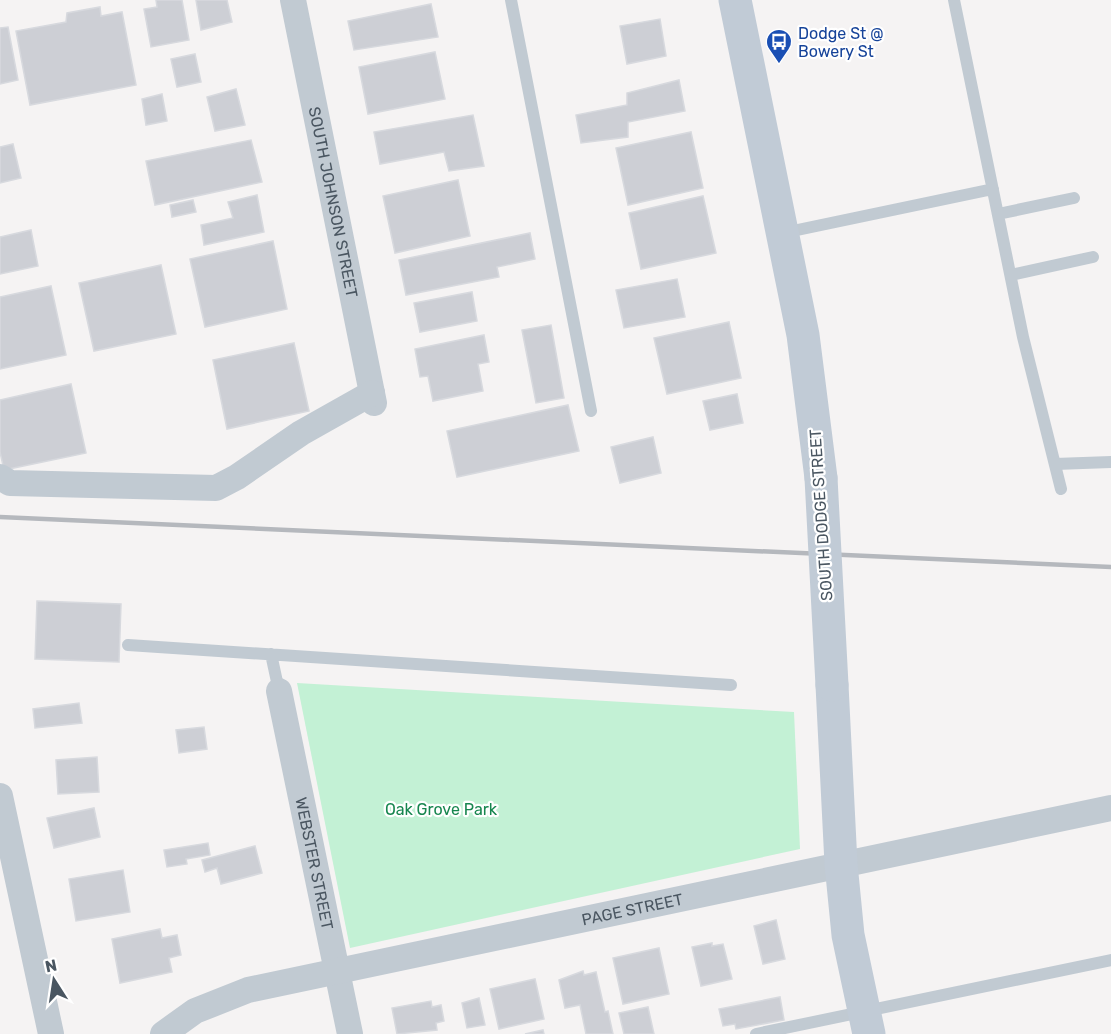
<svg xmlns="http://www.w3.org/2000/svg" width="1111" height="1034" font-family="Rubik,sans-serif">
  <rect width="100%" height="100%" fill="#f5f3f3"/>
  <path fill="#c3f1d5" d="M297,683L794,712L800,849L350,948Z"/>
  <path fill="#cdcfd5" stroke="#d7d9de" stroke-width="1.5" d="M156,0H182L189,40L151,47L144,9L157,7Z
    M196,0H227L232,22L201,30Z
    M431,4L438,37L354,50L348,21Z
    M100,7L101,16L122,12L136,85L30,105L16,31L66,22L67,13Z
    M660,19L666,56L627,64L620,26Z
    M8,27L18,80L0,84V28Z
    M435,52L445,99L368,114L359,67Z
    M195,54L201,82L177,87L171,59Z
    M679,80L685,111L628,122V137L581,143L576,115L627,105V93Z
    M236,89L245,125L215,131L207,97Z
    M162,94L167,121L146,125L142,99Z
    M473,115L484,166L449,171L444,152L380,164L374,132Z
    M691,132L703,188L628,205L616,148Z
    M251,140L262,182L155,205L146,161Z
    M13,144L21,178L0,183V147Z
    M458,180L470,236L395,253L383,196Z
    M257,195L264,232L204,245L201,225L233,218L228,202Z
    M703,196L716,253L641,269L629,213Z
    M193,200L196,212L172,217L170,205Z
    M31,230L38,266L0,274V237Z
    M530,233L535,259L497,267L499,277L406,295L399,260Z
    M273,241L287,309L205,327L190,259Z
    M161,265L176,334L94,351L79,283Z
    M677,279L685,317L624,328L616,290Z
    M51,286L66,355L0,369V297Z
    M472,292L477,321L420,332L414,303Z
    M729,322L741,378L667,394L654,338Z
    M551,325L564,398L536,403L522,330Z
    M484,335L489,362L478,364L483,391L433,401L428,376L420,377L415,349Z
    M294,343L309,411L227,429L213,360Z
    M71,384L86,453L4,470L0,452V400Z
    M737,394L743,423L710,430L703,401Z
    M568,405L579,451L457,477L447,431Z
    M653,437L661,473L620,483L611,447Z
    M37,601L121,604L119,662L35,659Z
    M79,703L82,723L35,728L33,709Z
    M204,727L207,749L179,753L176,730Z
    M97,757L99,792L58,794L56,760Z
    M94,808L100,837L54,848L47,818Z
    M208,843L210,855L186,859L187,864L167,867L164,850Z
    M255,846L262,873L221,884L217,868L205,872L202,860Z
    M123,870L130,912L76,921L69,879Z
    M776,920L785,959L763,964L754,926Z
    M160,929L162,938L177,935L181,955L169,958L172,972L120,983L112,939Z
    M712,943V946L723,944L732,979L701,986L692,947Z
    M659,948L669,994L623,1004L613,958Z
    M583,971L584,975L596,972L605,1012L608,1011L613,1034H586L580,1005L565,1008L559,980Z
    M535,979L544,1019L499,1029L490,989Z
    M780,997L784,1020L736,1029L735,1024L723,1026L719,1009Z
    M479,998L485,1025L467,1028L462,1003Z
    M431,1001L432,1007L441,1005L444,1021L436,1023L437,1030L397,1034L392,1008Z
    M648,1007L654,1034H624L619,1013Z
    M543,1030L544,1034H525Z"/>
  <g fill="none" stroke-linecap="round" stroke-linejoin="round">
    <path stroke="#c1cad2" stroke-width="12" d="M511,0L591,411
      M954,0L1023,337L1061,489
      M998,214L1074,198
      M783,233L993,189
      M1011,275L1093,257
      M1055,464L1111,462
      M128,645L731,685
      M271,654L279,691
      M756,1034L1111,960"/>
    <g stroke="#c1cad2" stroke-width="26">
      <path id="s1" d="M293,0L374,403"/>
      <path d="M0,477L10,483L216,488L237,477L301,433L372,393"/>
      <path id="s2" d="M279,691L350,1034"/>
      <path d="M0,796L51,1034"/>
      <path id="s3" d="M163,1034L195,1011L248,990L1111,808"/>
    </g>
    <path stroke="#c1cbd6" stroke-width="33" d="M735,0L803,335L821,478
      M832,685L841,864L848,935L869,1034"/>
    <path stroke="#b5b8bd" stroke-width="4.5" d="M0,517L1111,567"/>
    <path stroke="#c1cbd6" stroke-width="33" d="M821,478L832,685"/>
  </g>
  <defs>
    <symbol id="bus-pin" viewBox="-11 -11 22 30"><path d="M0 17L-7.5 6A9.5 9.5 0 1 1 7.5 6Z" fill="#1a4fb4" stroke="#fff"/><path d="M-5-6H5V4H4V6H2V4H-2V6H-4V4H-5ZM-3.5-4V0h7V-4ZM-3.5 1.2v1.5H-2V1.2ZM2 1.2v1.5H3.5V1.2Z" fill="#fff"/></symbol>
  </defs>
  <g fill-rule="evenodd">
    <use href="#bus-pin" x="764" y="27" width="30" height="40"/>
  </g>
  <g text-anchor="middle" dominant-baseline="central" stroke-width="4.5" stroke-linejoin="round" paint-order="stroke">
    <g font-size="16" fill="#164399" stroke="#fff" text-anchor="start">
      <text x="798" y="33">Dodge St @<tspan x="798" dy="18">Bowery St</tspan></text>
    </g>
    <g font-size="16" fill="#4a5661" stroke="#fff">
      <text stroke="none"><textPath href="#s1" startOffset="206">SOUTH JOHNSON STREET</textPath></text>
      <text transform="translate(821 515) rotate(-94)">SOUTH DODGE STREET</text>
      <text stroke="none"><textPath href="#s2" startOffset="176">WEBSTER STREET</textPath></text>
      <text stroke="none"><textPath href="#s3" startOffset="489">PAGE STREET</textPath></text>
    </g>
    <g font-size="16" fill="#17864f" stroke="#fff">
      <text x="441" y="809">Oak Grove Park</text>
    </g>
  </g>
  <g transform="translate(54 980) rotate(348)" stroke="#ffffff" stroke-width="4.5" paint-order="stroke">
  <path d="M0-4.5L10 22L0 15L-10 22Z" fill="#4a5661"/>
  <text y="-9" font-size="16" font-weight="bold" text-anchor="middle" fill="#4a5661">N</text>
  </g>
</svg>
